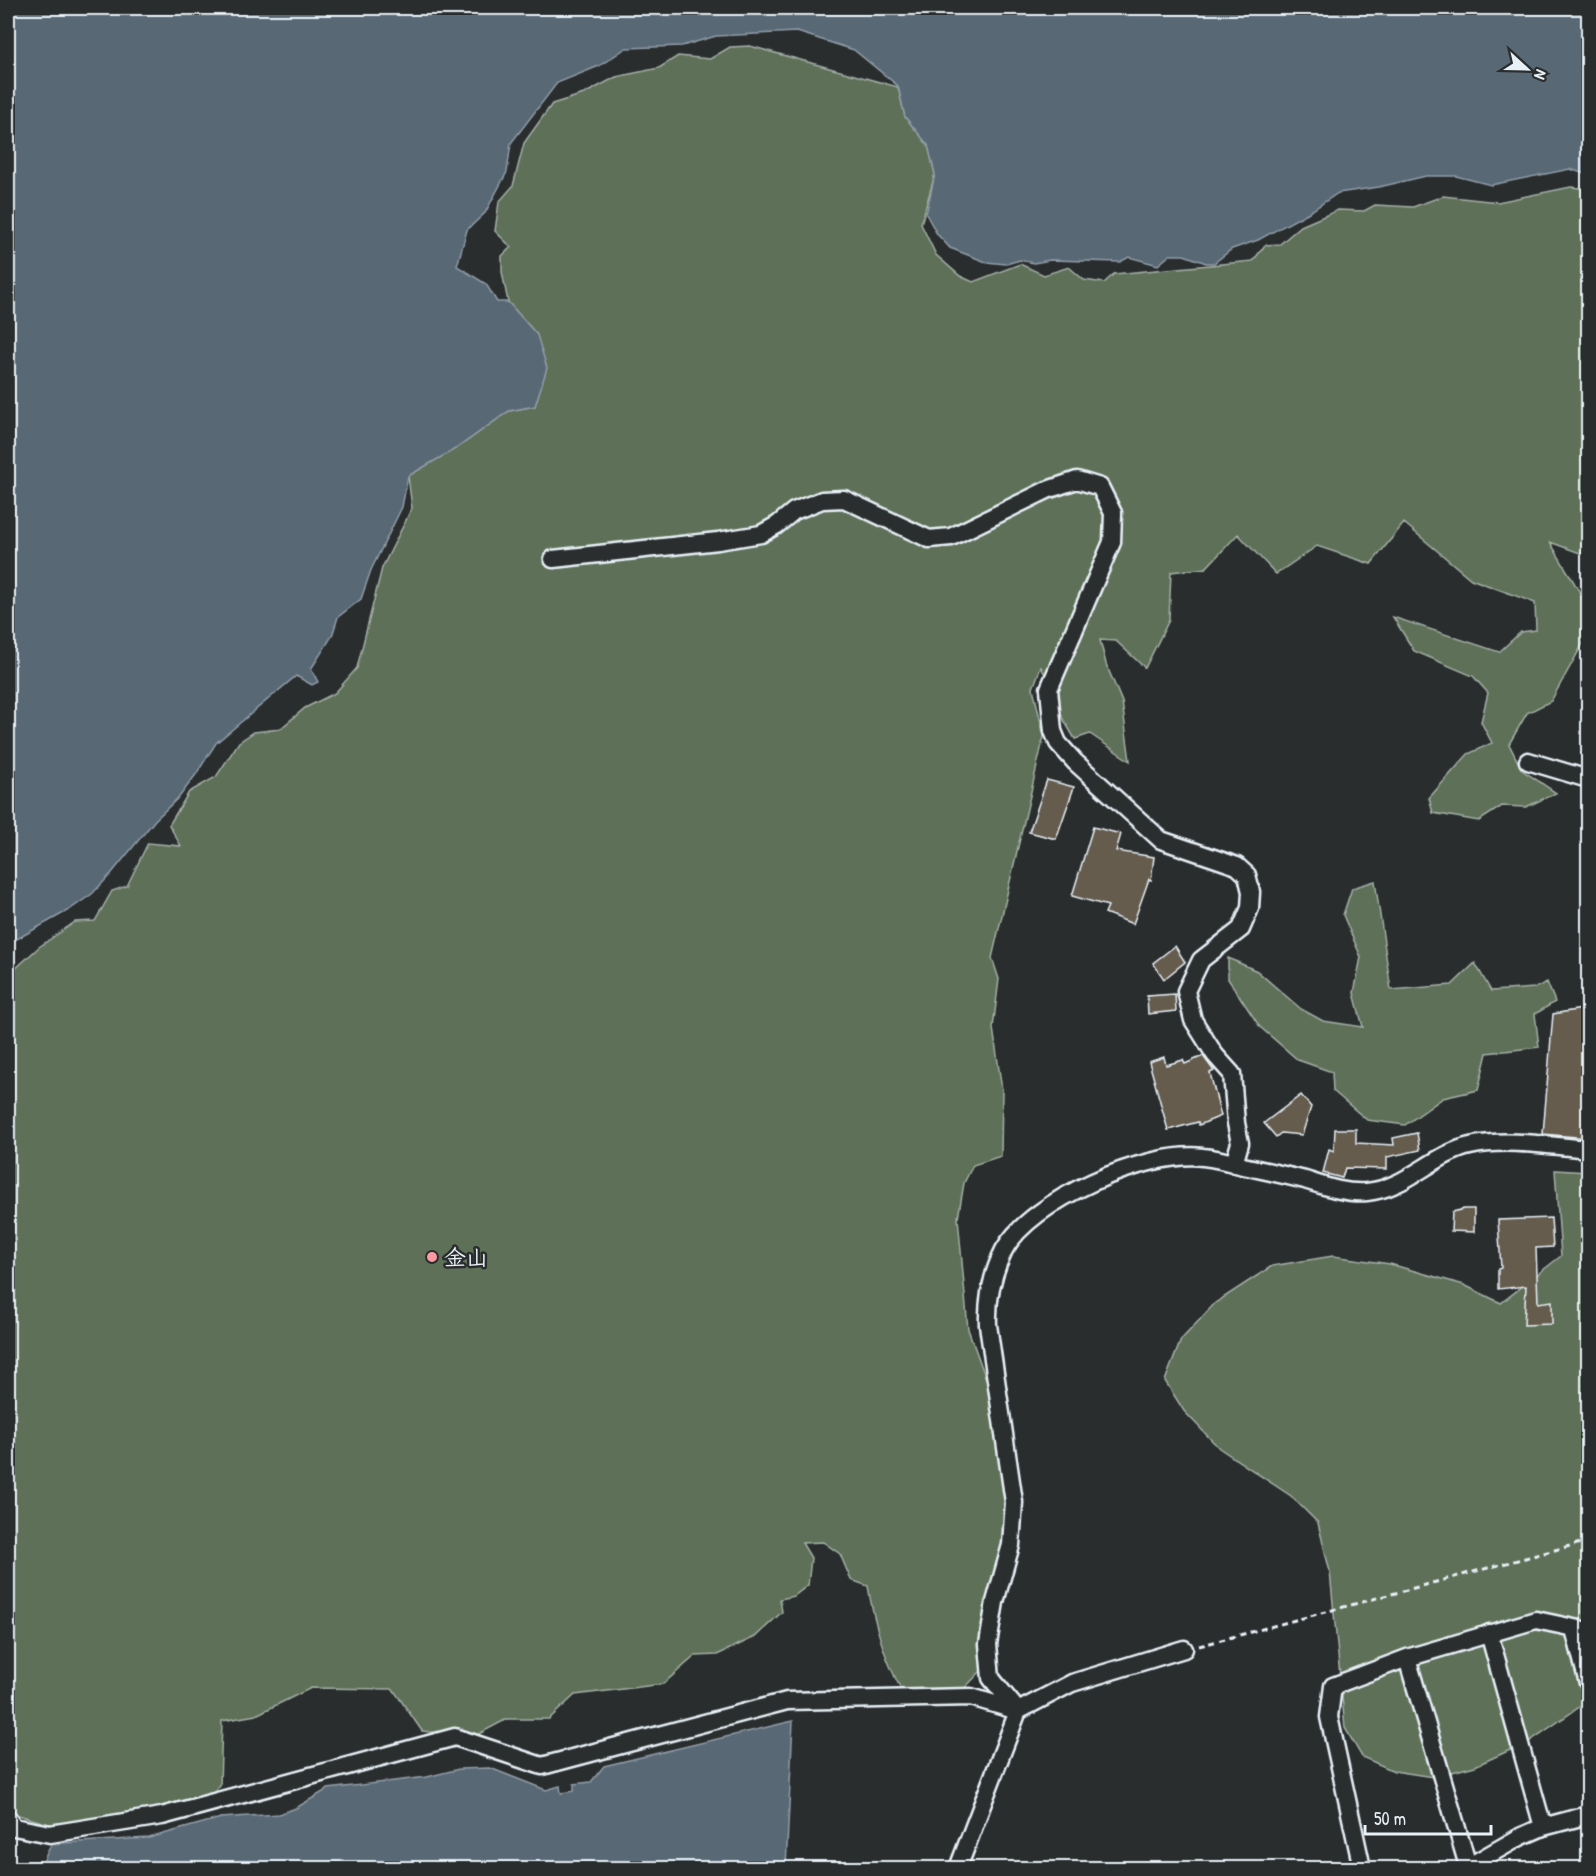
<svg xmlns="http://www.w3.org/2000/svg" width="1596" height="1876" font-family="'Patrick Hand','Klee One',sans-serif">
  <rect width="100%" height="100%" fill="#2a2d2e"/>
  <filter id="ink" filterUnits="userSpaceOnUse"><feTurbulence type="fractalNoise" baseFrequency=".0167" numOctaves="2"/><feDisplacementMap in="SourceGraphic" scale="12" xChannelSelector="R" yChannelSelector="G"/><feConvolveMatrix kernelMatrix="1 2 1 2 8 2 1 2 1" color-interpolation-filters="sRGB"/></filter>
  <g filter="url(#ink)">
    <path fill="#5f7058" stroke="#a4b0a8" stroke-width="1.5" d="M750,46L898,87L905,117L928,145L935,174L921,224L936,255L960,276L973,282L1020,264L1044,275L1069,267L1084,280L1104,283L1114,274L1253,261L1265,245L1280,244L1301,226L1338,210L1364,211L1375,205L1413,207L1443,196L1498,202L1571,187L1588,189V556L1550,542L1588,606L1587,636L1551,701L1527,713L1509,744L1522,770L1556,793L1526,807L1502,806L1479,821L1433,813L1429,798L1468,754L1492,743L1481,722L1488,693L1473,676L1414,651L1393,617L1499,652L1521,632L1536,630L1535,603L1471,579L1404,523L1371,564L1317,546L1276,574L1238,534L1206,568L1171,572L1169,620L1145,668L1116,641L1100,640L1106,664L1122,702L1130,761L1090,734L1075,739L1062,717L1056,697L1041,667L1033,688L1044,736L992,958L999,979L993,1028L1002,1090L1001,1156L973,1165L964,1183L958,1218L968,1329L985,1376L1019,1482L1020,1529L981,1636L982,1670L959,1694L902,1691C884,1658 874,1623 868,1586L851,1580L840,1554L823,1542L802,1543L811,1558L808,1585L794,1596L780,1599L782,1612L755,1637L717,1655L695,1656L663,1684L575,1695L549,1719H507L473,1737L422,1731L393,1689L311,1688L256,1715L222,1721L220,1785L194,1817L113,1816L86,1835L15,1814L8,1807V972L14,970L39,947L75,922L95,921L112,891L127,886L148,843L181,846L169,825L189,792L216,777L239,742L254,732L280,729L305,708L335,693L357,668L382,568L412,508L408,476L465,442L509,411L535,406L537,335L508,302L502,272V256L511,247L495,231L499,202L513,186L524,143L552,104L584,94L616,77L659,68L678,56L710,59L730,47Z
      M1375,881L1391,990L1452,985L1475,963L1491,991L1535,988L1547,982L1555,1002L1535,1014L1539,1047L1487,1053L1478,1090L1443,1098L1405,1125L1367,1120L1333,1091L1332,1072L1298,1060L1260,1027L1228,979V958L1257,971L1301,1009L1323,1021L1363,1027L1354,993L1361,957L1343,915L1352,888Z
      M1555,1170L1588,1172V1701L1530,1741L1475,1766L1433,1777L1394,1771L1362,1757L1345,1728L1330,1572L1318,1523L1291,1496L1219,1448L1184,1411L1165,1381L1181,1340L1215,1303L1272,1266L1333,1256L1390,1264L1464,1285L1501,1303L1561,1256Z"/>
    <path fill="#586774" stroke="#929ea9" stroke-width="1.5" d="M8,8H1588V175L1570,169L1491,185L1456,176H1426L1379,187L1338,193L1311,211L1258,240L1232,249L1214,263H1206L1184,255H1170L1158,265L1129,257L1120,262L1050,260L1034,263L1020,260L1006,264L986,262L950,248L937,234L926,214L935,174L928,145L905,117L898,86L854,50L797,32L716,36L682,46L626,48L599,66L557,83L511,143L507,172L485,213L467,230L457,266L486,284L497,302H508L537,335L547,368L535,406L509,411L457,448L408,476L402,507L371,570L361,599L338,617L332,636L311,669L318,682L312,685L296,676L216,743L197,773L180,796L155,820L111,874L92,894L69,910L8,944Z
      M793,1721L786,1868H40L52,1843L56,1845L62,1843L149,1838L221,1818L279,1814L296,1808L328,1789L427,1777L459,1769L490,1768L546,1790L560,1786L561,1793L574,1791V1784L591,1782L604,1766Z"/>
    <path fill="#665c4e" stroke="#e8f1f8" stroke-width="1.5" d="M1047,780L1074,787L1056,839L1029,832Z
      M1093,827L1121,834L1116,851L1154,857L1151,880L1149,879L1133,924L1105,913L1108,906L1072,896Z
      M1175,946L1185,962L1164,979L1153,963Z
      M1175,994L1176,1011L1148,1014L1147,996Z
      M1588,1008V1138L1543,1134L1553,1014Z
      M1203,1056L1214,1071L1210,1073L1221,1116L1199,1125L1198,1122L1168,1130L1149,1062L1164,1057L1166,1065L1183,1060L1185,1064Z
      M1301,1095L1311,1107L1302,1135L1281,1133L1276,1137L1264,1123Z
      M1335,1129H1356V1143L1394,1145L1393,1138L1417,1133L1420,1150L1387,1157V1169L1345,1168L1342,1178L1323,1173L1329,1149L1334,1151Z
      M1464,1209H1474V1232L1451,1231L1452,1212Z
      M1551,1218L1553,1247L1536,1248L1538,1303L1552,1301V1324L1524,1325L1526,1286L1498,1289V1269L1501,1268L1498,1220Z"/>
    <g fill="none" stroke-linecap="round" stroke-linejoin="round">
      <defs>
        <path id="minor" d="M553,559L718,541L761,534L777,525L794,511L822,500L844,499L929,539L951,537L1047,490L1077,480L1100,487L1113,513L1112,542L1049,689L1053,731L1058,743L1075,762L1161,840L1237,866L1247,875L1251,892L1250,908L1241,929L1201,960L1186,991L1193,1020L1215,1055L1232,1074L1236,1123L1240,1143L1234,1164
          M1528,761L1588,779
          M1574,1629L1588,1683
          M1489,1633L1543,1827
          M1407,1658L1468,1866
          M1018,1711L991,1678L988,1644L995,1602L1011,1545L1014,1502L988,1325C987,1299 992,1274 1004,1250C1031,1200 1147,1150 1203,1157C1216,1158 1230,1162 1243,1166C1263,1170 1284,1175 1305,1180C1324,1186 1346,1194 1367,1192C1405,1189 1434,1154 1470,1146C1506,1138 1552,1146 1588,1149
          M8,1818L14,1827L50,1834L162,1816L455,1737L542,1766L787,1701L971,1697L1018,1711
          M958,1868L1018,1711L1072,1683L1184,1649
          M1362,1868L1329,1717L1333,1686L1407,1658L1536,1620L1588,1631
          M1466,1868L1520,1837L1543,1827L1588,1815"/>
      </defs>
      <use href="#minor" stroke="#e8f1f8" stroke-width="21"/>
      <path stroke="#e8f1f8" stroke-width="3" stroke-dasharray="6 4.5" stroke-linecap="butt" d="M1199,1646L1588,1541"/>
      <use href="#minor" stroke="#2a2d2e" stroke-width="16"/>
    </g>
  </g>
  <circle fill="#ff9aa2" stroke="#2a2d2e" stroke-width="2" cx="432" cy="1257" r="6"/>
  <g text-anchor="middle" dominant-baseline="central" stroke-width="5" stroke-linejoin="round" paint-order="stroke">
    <g font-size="22" font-weight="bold" fill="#e8f1f8" stroke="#2a2d2e" text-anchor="start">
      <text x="444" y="1257">金山</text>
    </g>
  </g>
  <rect width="1596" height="1876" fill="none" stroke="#2a2d2e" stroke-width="30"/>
  <rect x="15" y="15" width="1566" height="1846" fill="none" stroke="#e8f1f8" stroke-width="2" filter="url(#ink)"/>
  <g transform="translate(1527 69) rotate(112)" stroke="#2a2d2e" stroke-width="4.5" paint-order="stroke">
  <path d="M0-4.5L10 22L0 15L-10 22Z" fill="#e8f1f8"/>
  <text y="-9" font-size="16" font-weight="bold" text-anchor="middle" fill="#e8f1f8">N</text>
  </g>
  <path d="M1365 1825v9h126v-9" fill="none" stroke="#e8f1f8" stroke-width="3"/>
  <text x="1374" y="1825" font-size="18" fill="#e8f1f8" stroke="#2a2d2e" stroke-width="4.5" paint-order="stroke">50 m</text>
</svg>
